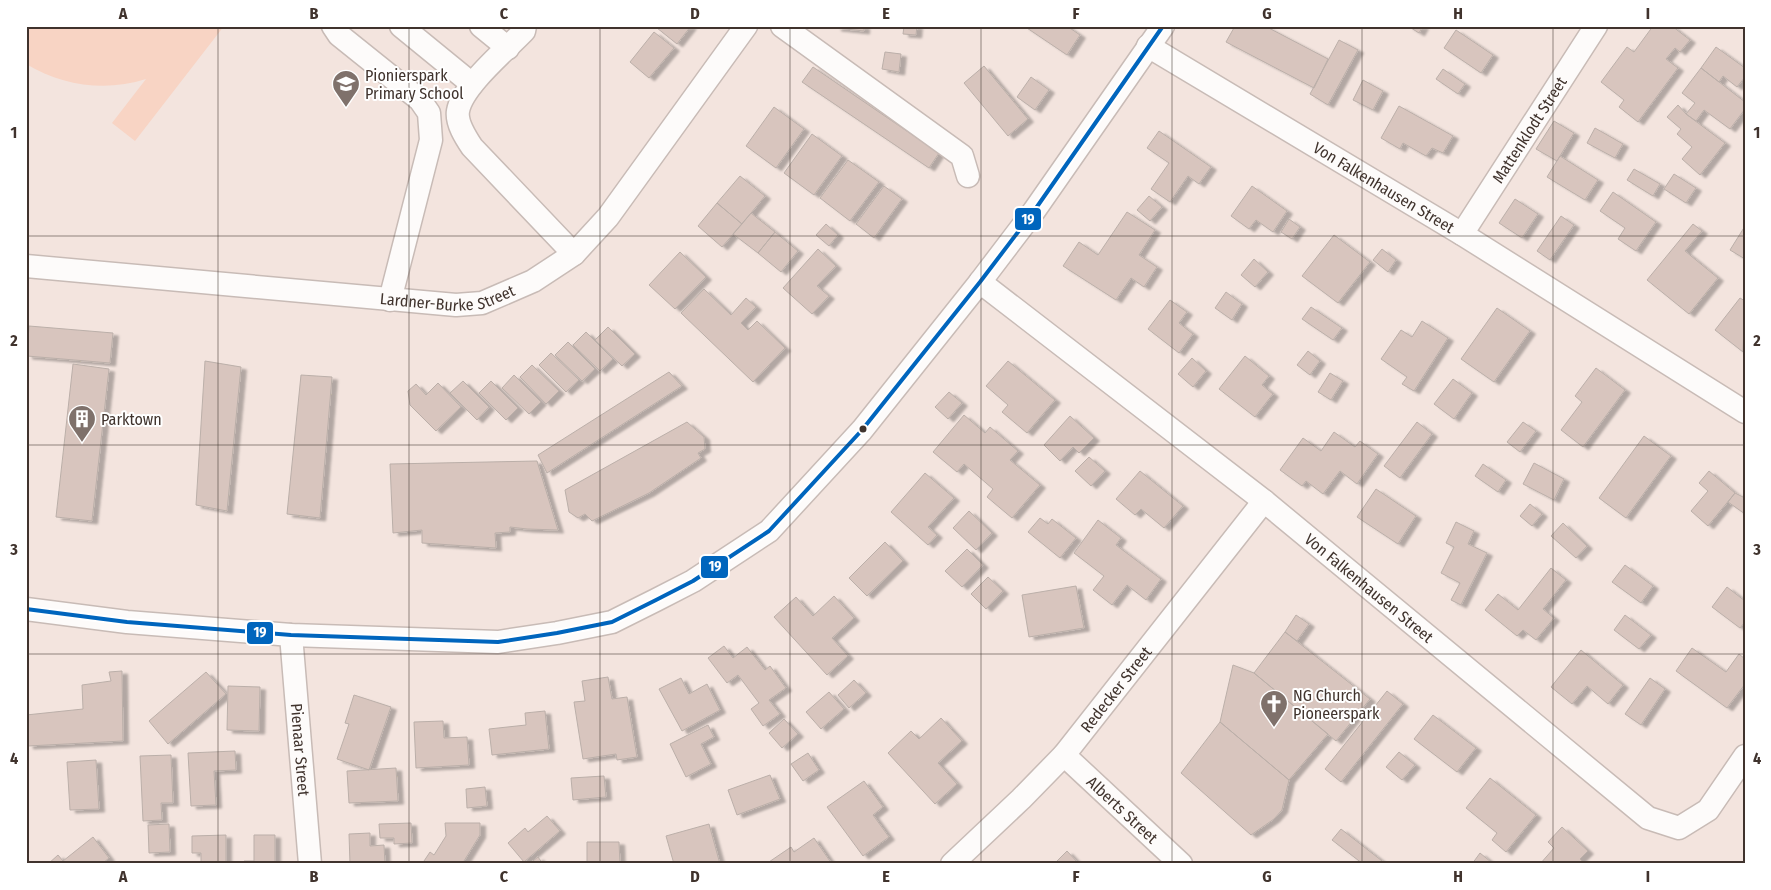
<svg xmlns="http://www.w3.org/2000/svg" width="1771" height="890" font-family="'Fira Sans Condensed',sans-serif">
  <defs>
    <filter id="shadow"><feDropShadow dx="5.5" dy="3" stdDeviation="1" flood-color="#0004"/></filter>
  </defs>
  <rect width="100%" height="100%" fill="#f3e4de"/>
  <path fill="#f8d4c4" d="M26,26H224L135,141L112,123L146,79C106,92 63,86 26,64Z"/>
  <path fill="#d8c5be" stroke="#bbafa9" filter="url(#shadow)" d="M659,26H691L677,44L657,28Z
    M836,26H864V31L836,28Z
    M904,26H917L916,35L903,34Z
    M1024,26H1067L1080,35L1067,55Z
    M1235,26H1265L1328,59L1314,88L1226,42Z
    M1408,26H1423L1419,33Z
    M1653,26H1672L1690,40L1680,52L1675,48L1666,59L1678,68L1638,122L1619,107L1624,100L1601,82L1627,47L1634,52Z
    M1456,30L1493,55L1481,73L1444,48Z
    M654,32L674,48L649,78L630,62Z
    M1339,40L1358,50L1328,105L1310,94Z
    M1716,47L1745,68V77L1737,87L1723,76L1719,82L1701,68Z
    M885,52L901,54L899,72L882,69Z
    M984,66L1028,119L1008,136L964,83Z
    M813,67L939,153L929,168L802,82Z
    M1701,68L1745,102V109L1730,129L1704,110L1696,121L1686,114L1695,103L1682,93Z
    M1443,69L1465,84L1458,94L1436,79Z
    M1031,77L1049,90L1035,110L1017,97Z
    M1363,80L1383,91L1373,110L1353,100Z
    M1678,105L1686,114L1725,143L1700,175L1682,159L1692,147L1677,134L1681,129L1667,117Z
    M1399,106L1453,136L1443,153L1432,148L1426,156L1403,143L1400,149L1381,138Z
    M774,107L804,129L776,168L746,146Z
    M1554,121L1574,133L1557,161L1536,149Z
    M1595,128L1623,144L1615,158L1587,143Z
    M1159,131L1211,167L1199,184L1188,176L1170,202L1151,189L1169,163L1147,148Z
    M812,134L842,156L814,195L784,173Z
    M1560,156L1598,180L1585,200L1547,177Z
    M848,160L879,182L850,221L820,198Z
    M1634,169L1660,184L1653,196L1627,180Z
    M1674,174L1696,188L1686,203L1664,189Z
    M740,176L765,196L742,224L717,203Z
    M884,186L902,199L874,238L856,224Z
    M1252,186L1287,211L1273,232L1256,220L1249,229L1231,216Z
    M1613,192L1656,222L1636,251L1618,239L1625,228L1600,211Z
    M1149,196L1162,207L1150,221L1137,210Z
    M1515,199L1538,214L1522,238L1499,223Z
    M717,203L742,224L722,247L698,226Z
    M1127,212L1155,230L1139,255L1157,267L1144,287L1131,278L1116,300L1063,266L1079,242L1098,255Z
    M751,213L775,232L758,253L733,234Z
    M1561,216L1574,225L1550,260L1537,251Z
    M1289,219L1300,227L1292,239L1281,232Z
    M826,224L838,235L829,246L816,235Z
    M1693,224L1702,231L1685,251L1718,278L1689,314L1647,280Z
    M1745,226V259L1730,250Z
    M775,232L798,251L781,272L758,253Z
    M1334,235L1370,262L1338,303L1302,276Z
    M818,249L836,266L817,286L829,296L812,314L783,288Z
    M1382,249L1396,260L1388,272L1373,260Z
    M680,252L706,277L675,309L649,285Z
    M1254,259L1268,272L1255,287L1241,275Z
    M704,289L731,315L746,298L756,307L741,323L748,330L757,321L785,348L753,382L681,313Z
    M1226,292L1242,304L1232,320L1215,308Z
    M1740,298L1745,301L1743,352L1715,330Z
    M1170,300L1187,312L1179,323L1193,334L1179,353L1148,329Z
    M1311,307L1342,328L1333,340L1302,319Z
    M1497,308L1530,331L1494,382L1461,359Z
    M1422,321L1448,338L1414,391L1402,384L1407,377L1381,359L1401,330L1412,337Z
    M29,326L113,333L110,363L27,356Z
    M608,327L635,354L622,366L595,340Z
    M586,332L613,359L600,371L573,345Z
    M568,342L595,369L582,381L555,355Z
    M1308,351L1320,361L1310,375L1297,365Z
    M551,353L579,380L566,392L539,365Z
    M1245,356L1269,376L1262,385L1273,394L1255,417L1219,389Z
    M1192,358L1206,371L1193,387L1178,374Z
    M205,361L241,367L227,511L196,505Z
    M1008,361L1055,400L1027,433L1002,412L1008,405L986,386Z
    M73,364L109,369L92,521L56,517Z
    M532,365L559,391L546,404L520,377Z
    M1596,368L1625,390L1583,447L1561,430L1582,402L1575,396Z
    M669,372L682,386L547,473L538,455Z
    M1330,373L1343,381L1331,400L1318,392Z
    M301,375L332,377L320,518L287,514Z
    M514,375L541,402L529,414L502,388Z
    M1453,379L1472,393L1454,419L1434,404Z
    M463,381L489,407L477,420L450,393Z
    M491,381L518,408L506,420L479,393Z
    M438,383L461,407L436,431L410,405L408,391L416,384L426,395Z
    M949,392L962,403L948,419L935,407Z
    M964,415L985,433L990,427L1018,451L1010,460L1040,485L1012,518L987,497L993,489L964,464L957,472L933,452Z
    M1070,416L1094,438L1079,453L1073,447L1060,461L1044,445Z
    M687,422L704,437L705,449L698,453L701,458L649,493L592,521L585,514L578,518L569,512L565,490Z
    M1417,422L1432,434L1400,478L1384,466Z
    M1523,422L1536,431L1520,452L1507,442Z
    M1334,432L1355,447L1360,441L1378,454L1357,484L1340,471L1323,494L1306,481L1302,486L1280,470L1303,438L1321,451Z
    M1644,436L1671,456L1626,518L1599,498Z
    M1089,457L1105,471L1091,486L1075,471Z
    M537,461L558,530L527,529L510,527V532L495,533L496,548L422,543V530L393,533L390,464Z
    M1534,463L1564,479L1554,500L1523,484Z
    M1483,464L1506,480L1498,492L1475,476Z
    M1140,471L1183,506L1164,528L1141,509L1135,515L1116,499Z
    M1709,471L1735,493L1708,526L1691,511L1708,491L1699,483Z
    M925,473L954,498L928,527L937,535L928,545L891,512Z
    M1376,489L1416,516L1398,544L1357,517Z
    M1735,493L1745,498V514L1728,502Z
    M1530,504L1542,514L1532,526L1520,516Z
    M969,511L992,533L976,550L953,528Z
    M1040,518L1048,524L1052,519L1076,538L1060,558L1028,532Z
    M1098,520L1121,538L1116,545L1161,579L1146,600L1127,585L1112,605L1093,590L1104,576L1074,553Z
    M1456,522L1474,531L1468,544L1487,553L1461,605L1451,600L1460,583L1441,573L1454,547L1446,543Z
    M1563,523L1587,546L1576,558L1551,536Z
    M885,542L903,561L867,596L849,578Z
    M967,549L983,565L962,587L945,571Z
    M1625,565L1653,586L1641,603L1612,582Z
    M1551,568L1566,580L1543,609L1554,618L1536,640L1523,630L1517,636L1485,610L1498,594L1518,610Z
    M988,577L1003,591L986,609L971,594Z
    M1076,586L1084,628L1029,637L1022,595Z
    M1727,587L1745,601V622L1740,628L1712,607Z
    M834,596L854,618L832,638L848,656L827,675L774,617L796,597L813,616Z
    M1296,615L1309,624L1297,641L1285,632Z
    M1625,615L1651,635L1639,649L1614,630Z
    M1285,632L1370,699L1336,741L1254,673Z
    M724,646L733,658L747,647L765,670L770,666L786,688L769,700L780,714L763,726L751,709L759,703L738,675L727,683L708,658Z
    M1692,648L1726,672L1739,654L1745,659V684L1727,708L1676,671Z
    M1581,650L1623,685L1608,704L1587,686L1572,704L1551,687Z
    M1233,665L1254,673L1328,734L1289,780L1220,722Z
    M122,671L123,741L28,746L26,715L83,709L82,685L111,681L109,672Z
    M206,672L226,694L168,744L149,721Z
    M608,677L612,699L627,697L637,757L617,760L616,754L583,759L574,702L585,701L582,681Z
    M681,678L689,694L707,684L720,710L682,731L659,689Z
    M1650,678L1665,689L1641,725L1625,714Z
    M854,680L866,693L849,708L838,695Z
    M228,686L260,687L259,731L227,730Z
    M1387,691L1403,704L1341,782L1325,769Z
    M829,692L844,709L821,729L806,712Z
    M354,695L391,707L369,770L337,759L349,724L345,723Z
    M545,711L549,749L492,755L489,729L526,725L525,713Z
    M1433,715L1476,748L1457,772L1414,739Z
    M941,718L962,741L938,763L957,784L935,804L888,753L911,731L919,739Z
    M784,719L798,734L782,748L769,733Z
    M443,721L444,738L467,737L469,765L416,768L414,722Z
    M1220,722L1289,780L1282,810L1274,819L1251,835L1181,773Z
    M708,725L714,737L701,744L711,764L686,777L670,744Z
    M235,751L236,770L214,771L216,805L191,806L188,753Z
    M1399,752L1415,765L1402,780L1386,767Z
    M808,753L819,770L803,781L791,764Z
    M171,755L173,803H161L162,820L143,821L140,756Z
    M96,760L99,809L70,810L67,762Z
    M396,768L398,801L349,803L347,771Z
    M770,775L780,799L737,815L728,790Z
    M604,776L606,797L573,800L571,778Z
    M1490,778L1536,815L1506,852L1492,840L1497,833L1466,808Z
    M864,781L883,807L873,815L889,837L863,856L827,807Z
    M485,787L487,806L467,808L466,789Z
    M547,816L560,831L524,862L508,843L525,828L528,832Z
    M411,823L412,843L394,844V838H380L379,824Z
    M445,823H480V835L464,861L469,864H422L430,852L434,855L446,836Z
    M169,824L170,852L149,853L148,825Z
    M709,824L720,864H674L666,836Z
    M1562,827L1588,851L1580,859L1585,864H1540L1554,848L1548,842Z
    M1341,829L1386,864H1363L1332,840Z
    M370,833V846L384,845L385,864H350L349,834Z
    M226,835V864H201V853H192V836Z
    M254,835H275V864H244V861H254Z
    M93,837L109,858L102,864H48L58,855L63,861Z
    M814,838L832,864H766L791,847L794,852Z
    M587,842H619L620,864H587Z
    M1067,851L1079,864H1054Z
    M1480,853L1491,862L1490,864H1472Z
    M538,857L543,864H529Z"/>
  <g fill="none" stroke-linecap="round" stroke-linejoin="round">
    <defs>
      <g id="minor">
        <path d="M333,26L339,35L420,100L429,113L431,140L390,300"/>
        <path d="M401,26L472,84"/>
        <path d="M481,26L508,48"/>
        <path d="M525,26L524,31C506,50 462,86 458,111C456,123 466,138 472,147L574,254"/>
        <path d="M782,26L962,156L968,176"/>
        <path id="s1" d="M1148,46L1462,234L1745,412"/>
        <path id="s2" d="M1462,234L1596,26"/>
        <path id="s3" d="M26,266L456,305L482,303L533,281L574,254L608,217L746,26"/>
        <path id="s4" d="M980,282L1264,501L1648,818L1679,828L1708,810L1745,756"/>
        <path d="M26,609L127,622L291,635L498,642L557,633L612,622L656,600L693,581L769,531L862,430L980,282L1034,211L1163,26"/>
        <path id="s5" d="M291,635L310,864"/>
        <path id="s6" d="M1064,755L1181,864"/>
        <path id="s7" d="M952,864L1021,799L1064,755L1264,501"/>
      </g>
    </defs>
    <use href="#minor" stroke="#c8bbb6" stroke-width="25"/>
    <use href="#minor" stroke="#fdfbfa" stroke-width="22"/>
    <defs>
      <path id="bus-1" d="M26,609L127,622L291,635L498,642L557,633L612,622L656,600L693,581L769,531L862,430L980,282L1034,211L1163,26"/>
    </defs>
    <use href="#bus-1" stroke="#fff" stroke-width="8"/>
    <use href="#bus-1" stroke="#0065bd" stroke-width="4"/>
  </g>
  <path fill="none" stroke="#40332d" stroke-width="1" stroke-opacity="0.55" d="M218,26V864M409,26V864M600,26V864M790,26V864M981,26V864M1172,26V864M1362,26V864M1553,26V864M26,236H1745M26,445H1745M26,654H1745"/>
  <defs>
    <symbol id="school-pin" viewBox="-11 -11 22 30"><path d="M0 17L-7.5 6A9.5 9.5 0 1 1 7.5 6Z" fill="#7f716b" stroke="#fff"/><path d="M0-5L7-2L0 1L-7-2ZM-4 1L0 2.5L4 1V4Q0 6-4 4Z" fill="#fff"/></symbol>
    <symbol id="building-pin" viewBox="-11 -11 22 30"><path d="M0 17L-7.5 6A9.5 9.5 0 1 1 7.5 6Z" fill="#7f716b" stroke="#fff"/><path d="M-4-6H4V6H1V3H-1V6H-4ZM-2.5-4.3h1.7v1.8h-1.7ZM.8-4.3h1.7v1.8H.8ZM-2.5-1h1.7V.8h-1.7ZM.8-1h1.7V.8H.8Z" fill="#fff"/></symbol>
    <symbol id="church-pin" viewBox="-11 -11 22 30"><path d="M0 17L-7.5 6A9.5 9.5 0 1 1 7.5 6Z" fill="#7f716b" stroke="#fff"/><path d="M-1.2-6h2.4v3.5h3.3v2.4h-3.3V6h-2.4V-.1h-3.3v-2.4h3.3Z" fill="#fff"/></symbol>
  </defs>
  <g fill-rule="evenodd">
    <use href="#school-pin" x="330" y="68" width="32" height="43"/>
    <use href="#building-pin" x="66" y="403" width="32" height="43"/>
    <use href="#church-pin" x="1258" y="688" width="32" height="43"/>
  </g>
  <circle fill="#40332d" stroke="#fff" stroke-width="2" cx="863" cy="429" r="4.5"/>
  <g text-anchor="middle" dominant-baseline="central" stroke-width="4" stroke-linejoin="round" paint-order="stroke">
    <g font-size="16" fill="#40332d" stroke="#fff" text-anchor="start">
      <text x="365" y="75">Pionierspark<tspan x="365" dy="18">Primary School</tspan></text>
      <text x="101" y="419">Parktown</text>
      <text x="1293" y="695">NG Church<tspan x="1293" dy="18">Pioneerspark</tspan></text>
    </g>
    <g font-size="16" fill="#40332d" stroke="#fff">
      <text stroke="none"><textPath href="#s2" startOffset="124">Mattenklodt Street</textPath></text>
      <text stroke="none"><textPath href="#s1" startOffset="275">Von Falkenhausen Street</textPath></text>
      <text stroke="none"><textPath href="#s3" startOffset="424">Lardner-Burke Street</textPath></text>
      <text stroke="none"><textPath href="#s4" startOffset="495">Von Falkenhausen Street</textPath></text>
      <text stroke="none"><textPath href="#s7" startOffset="240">Redecker Street</textPath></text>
      <text stroke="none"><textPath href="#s5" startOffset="115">Pienaar Street</textPath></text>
      <text stroke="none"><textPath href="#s6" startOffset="80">Alberts Street</textPath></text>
    </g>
  </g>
  <g stroke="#fff" stroke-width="2">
    <rect x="1014" y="207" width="28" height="24" rx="5" fill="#0065bd"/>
    <rect x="700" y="555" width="29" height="24" rx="5" fill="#0065bd"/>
    <rect x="246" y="621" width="28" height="24" rx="5" fill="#0065bd"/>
  </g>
  <g font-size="14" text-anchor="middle" font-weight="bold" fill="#fff">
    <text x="1028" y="224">19</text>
    <text x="715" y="571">19</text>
    <text x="260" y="637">19</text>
  </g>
  <rect width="1771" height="890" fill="none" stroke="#ffffff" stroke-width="55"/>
  <rect x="28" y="28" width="1716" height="834" fill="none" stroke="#40332d" stroke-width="2"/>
  <g font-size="16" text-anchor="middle" font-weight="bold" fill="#40332d">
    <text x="123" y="19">A</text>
    <text x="314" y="19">B</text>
    <text x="504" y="19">C</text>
    <text x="695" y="19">D</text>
    <text x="886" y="19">E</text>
    <text x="1076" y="19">F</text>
    <text x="1267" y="19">G</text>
    <text x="1458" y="19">H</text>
    <text x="1648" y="19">I</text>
    <text x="14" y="138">1</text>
    <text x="1757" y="138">1</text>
    <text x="14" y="346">2</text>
    <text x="1757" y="346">2</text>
    <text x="14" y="555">3</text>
    <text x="1757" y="555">3</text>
    <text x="14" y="764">4</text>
    <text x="1757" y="764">4</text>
    <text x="123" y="882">A</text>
    <text x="314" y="882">B</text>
    <text x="504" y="882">C</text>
    <text x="695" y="882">D</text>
    <text x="886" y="882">E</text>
    <text x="1076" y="882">F</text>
    <text x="1267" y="882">G</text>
    <text x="1458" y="882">H</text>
    <text x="1648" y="882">I</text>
  </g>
</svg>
